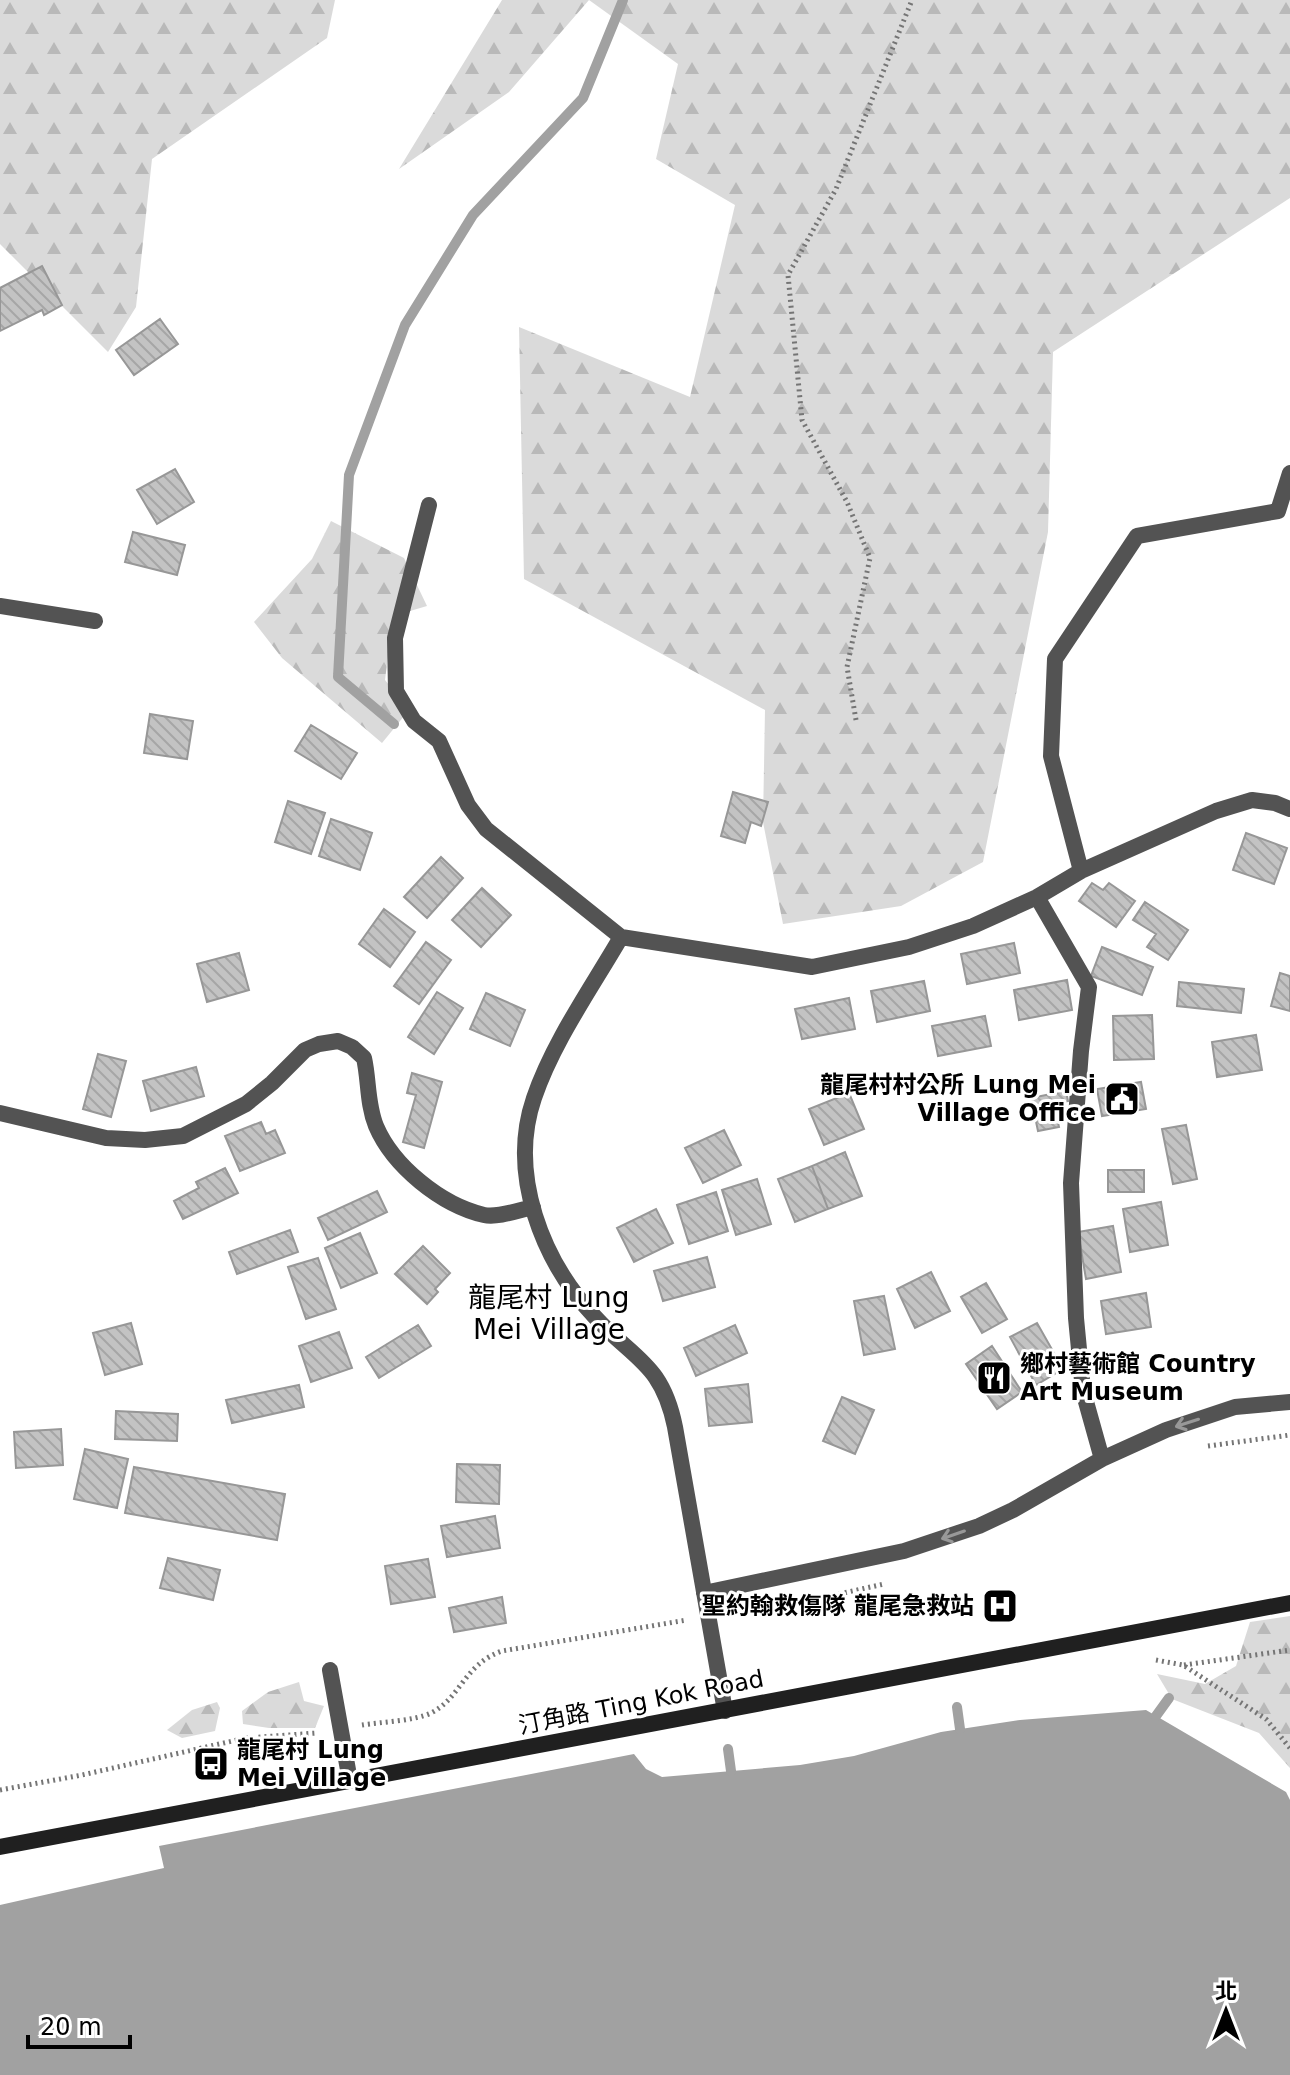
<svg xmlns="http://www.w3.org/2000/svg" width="1290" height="2075" font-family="'DejaVu Sans','Noto Sans TC',sans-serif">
  <defs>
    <pattern id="forest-firs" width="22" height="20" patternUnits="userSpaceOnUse" patternTransform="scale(2)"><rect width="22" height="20" fill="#dadada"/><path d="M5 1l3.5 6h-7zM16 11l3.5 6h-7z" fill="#b9b9b9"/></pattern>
    <pattern id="building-back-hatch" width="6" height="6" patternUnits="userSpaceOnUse" patternTransform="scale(2)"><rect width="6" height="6" fill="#c3c3c3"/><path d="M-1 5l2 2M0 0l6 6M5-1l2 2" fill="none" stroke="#a6a6a6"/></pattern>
  </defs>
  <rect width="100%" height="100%" fill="#fff"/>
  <path fill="url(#forest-firs)" d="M0,0H335L327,38L152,159L136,307L108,352L0,244Z
    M502,0H1290V198L1053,352L1048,532L983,862L901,906L783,924L763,822L765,710L524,579L519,327L690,397L735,205L656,159L678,64L589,0L509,92L399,169Z
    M331,521L404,558L427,606L393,616L385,680L409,710L382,743L282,658L254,622L312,559Z
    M1290,1616V1768L1259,1733L1172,1699L1157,1674L1205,1684L1236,1666L1250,1622Z
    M299,1682L304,1701L324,1706L315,1728H269L243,1724L242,1711L268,1692Z
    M217,1702L220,1708L215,1731L182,1738L167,1730L192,1710Z"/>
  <path fill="#a1a1a1" d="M1146,1710L1286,1792L1290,1800V2075H0V1905L164,1868L159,1846L634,1754L646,1769L662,1777L800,1765L854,1756L941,1732L1020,1720Z"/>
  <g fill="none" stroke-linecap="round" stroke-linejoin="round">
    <path stroke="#a1a1a1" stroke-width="10" d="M394,724L338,677L349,475L405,325L473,215L583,98L623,0
      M957,1707L960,1729
      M1156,1716L1169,1698
      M728,1749L731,1771"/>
  </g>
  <path fill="url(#building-back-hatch)" stroke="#979797" stroke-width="2" d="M42,266L62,305L44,315L42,310L0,331V288Z
    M160,319L178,344L134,375L116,350Z
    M175,469L194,502L157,524L137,490Z
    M133,532L185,545L177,575L125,562Z
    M150,714L193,721L187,759L144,753Z
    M311,725L357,753L341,779L295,751Z
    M733,792L768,802L761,826L751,822L745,843L721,836Z
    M288,801L325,813L311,854L275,842Z
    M331,819L372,833L360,870L319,856Z
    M1246,833L1287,848L1274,884L1233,870Z
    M441,857L463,878L427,918L404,897Z
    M1092,883L1103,890L1109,883L1135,901L1116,927L1079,901Z
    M482,888L511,915L481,947L452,920Z
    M1145,902L1188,930L1168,960L1147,947L1156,934L1133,920Z
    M384,909L415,932L390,967L359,944Z
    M426,942L451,960L419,1004L394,986Z
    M1014,943L1020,973L967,984L961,954Z
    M1102,947L1153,967L1142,995L1091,976Z
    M239,953L249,990L207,1002L197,964Z
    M1280,973L1290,976V1011L1271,1006Z
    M1067,980L1072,1010L1019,1020L1014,990Z
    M924,981L930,1011L877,1022L871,991Z
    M1179,982L1244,989L1241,1013L1177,1006Z
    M437,992L463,1008L434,1054L408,1037Z
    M486,993L525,1010L510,1046L470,1029Z
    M849,998L855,1029L802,1039L795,1009Z
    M1152,1015L1154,1059L1114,1060L1113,1016Z
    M985,1016L991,1046L938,1056L932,1026Z
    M1256,1035L1262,1070L1217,1077L1212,1042Z
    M98,1054L126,1061L111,1117L83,1109Z
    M196,1067L204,1096L151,1111L143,1081Z
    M412,1073L442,1082L424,1148L403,1142L416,1095L407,1093Z
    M1141,1082L1146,1109L1102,1116L1097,1089Z
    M1066,1091L1068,1101L1054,1104L1059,1127L1038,1131L1031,1098Z
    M849,1093L864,1129L824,1145L809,1109Z
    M261,1122L266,1134L275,1130L285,1153L240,1171L225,1136Z
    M1186,1125L1197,1179L1173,1184L1162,1129Z
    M724,1130L741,1165L703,1183L685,1148Z
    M845,1152L862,1196L828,1209L812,1166Z
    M812,1166L828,1209L795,1222L778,1179Z
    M225,1168L238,1193L183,1219L174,1201L199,1188L196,1182Z
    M1108,1170H1144V1192H1108Z
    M757,1179L771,1224L736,1235L722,1190Z
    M377,1191L387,1212L328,1240L318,1218Z
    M716,1192L728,1231L689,1244L677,1205Z
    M1161,1202L1168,1245L1130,1252L1123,1209Z
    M656,1209L673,1243L634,1262L617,1228Z
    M1113,1226L1121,1272L1086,1279L1078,1232Z
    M290,1230L298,1252L237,1274L229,1252Z
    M360,1233L377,1273L341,1288L325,1248Z
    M423,1246L450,1273L435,1289L438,1292L427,1304L395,1274Z
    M707,1257L715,1287L663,1301L654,1271Z
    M318,1258L336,1309L306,1319L288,1267Z
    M931,1272L950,1311L915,1328L897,1289Z
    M986,1283L1007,1319L982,1333L961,1297Z
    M1146,1293L1151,1327L1106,1334L1101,1301Z
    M884,1296L895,1349L864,1355L854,1301Z
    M131,1323L142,1364L105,1375L93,1333Z
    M1037,1323L1063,1369L1036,1385L1010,1337Z
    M418,1325L431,1346L379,1378L366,1357Z
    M735,1325L747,1353L696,1376L684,1348Z
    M339,1332L352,1368L311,1382L299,1346Z
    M992,1346L1022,1392L997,1409L966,1364Z
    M748,1384L752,1422L709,1426L705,1389Z
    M299,1385L304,1407L232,1423L226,1400Z
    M842,1397L874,1410L855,1454L823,1441Z
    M116,1411L178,1414L177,1441L115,1439Z
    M61,1429L63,1465L16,1468L14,1432Z
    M85,1449L128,1459L117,1508L74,1499Z
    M457,1464L500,1465L499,1504L456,1502Z
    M134,1467L285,1494L277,1540L125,1513Z
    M495,1516L500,1548L447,1557L441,1526Z
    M168,1558L220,1570L213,1600L160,1588Z
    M428,1559L435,1597L391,1604L385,1566Z
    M502,1597L506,1623L454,1632L449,1608Z"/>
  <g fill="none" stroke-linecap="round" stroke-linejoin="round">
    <path stroke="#757575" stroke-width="5" stroke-dasharray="2 4" stroke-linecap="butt" d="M856,720L847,667L870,558L847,502L802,420L788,275L836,189L912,0
      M1208,1446L1290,1435
      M839,1594L884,1584
      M1156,1660L1183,1665L1266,1719L1290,1748
      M1184,1665L1290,1650
      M362,1725C381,1722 414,1721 431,1713C461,1698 464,1664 502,1651L687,1620
      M0,1790L82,1775L246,1738L317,1733"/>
    <path stroke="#535353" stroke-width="16" d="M429,505L395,638L396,691L414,721L439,741L468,805L486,829L621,937L812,967L909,947L973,926L1037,897L1081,871L1216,811L1252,800L1275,803L1290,809
      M0,606L95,621
      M1081,871L1051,756L1055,659L1137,536L1278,511L1290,473
      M1037,897L1089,987L1081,1051L1071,1183L1076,1318L1083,1391L1102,1459
      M621,937C592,987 553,1042 534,1098C508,1174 542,1261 595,1317C634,1360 662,1363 675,1427L725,1711
      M0,1113L106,1138L145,1140L183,1136L246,1104L272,1083L305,1050L319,1044L338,1041L352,1047L364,1058C369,1080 367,1104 376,1126C393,1166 441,1205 484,1215C498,1218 519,1210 533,1207
      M704,1593L904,1551L979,1526L1013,1510L1102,1459L1166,1430L1235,1407L1290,1402
      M330,1670L350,1781"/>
    <path stroke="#202020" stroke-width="16" d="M0,1847L1290,1603"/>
  </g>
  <defs><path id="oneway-shaft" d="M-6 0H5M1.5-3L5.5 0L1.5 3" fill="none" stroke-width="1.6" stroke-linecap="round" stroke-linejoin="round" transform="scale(2)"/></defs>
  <g stroke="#989898">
    <use href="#oneway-shaft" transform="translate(1187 1423) rotate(162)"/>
    <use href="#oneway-shaft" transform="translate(953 1535) rotate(161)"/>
  </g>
  <defs>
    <symbol id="civic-square" viewBox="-11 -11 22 22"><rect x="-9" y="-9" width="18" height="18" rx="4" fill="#000" stroke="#fff"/><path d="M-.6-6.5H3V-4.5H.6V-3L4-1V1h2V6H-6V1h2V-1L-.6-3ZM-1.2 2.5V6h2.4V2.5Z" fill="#fff"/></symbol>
    <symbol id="restaurant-square" viewBox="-11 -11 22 22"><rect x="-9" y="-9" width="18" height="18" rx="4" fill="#000" stroke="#fff"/><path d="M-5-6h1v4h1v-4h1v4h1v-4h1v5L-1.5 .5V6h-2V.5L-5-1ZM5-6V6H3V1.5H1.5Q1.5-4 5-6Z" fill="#fff"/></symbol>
    <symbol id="hospital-square" viewBox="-11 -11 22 22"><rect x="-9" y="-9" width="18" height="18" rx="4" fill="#000" stroke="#fff"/><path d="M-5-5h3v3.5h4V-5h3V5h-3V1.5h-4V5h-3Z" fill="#fff"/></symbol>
    <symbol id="bus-square" viewBox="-11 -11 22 22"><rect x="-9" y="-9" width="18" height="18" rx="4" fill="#000" stroke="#fff"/><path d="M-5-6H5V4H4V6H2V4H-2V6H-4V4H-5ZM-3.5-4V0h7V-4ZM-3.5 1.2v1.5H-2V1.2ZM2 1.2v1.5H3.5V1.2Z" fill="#fff"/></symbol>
  </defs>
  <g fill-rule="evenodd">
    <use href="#civic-square" x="1102" y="1079" width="40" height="40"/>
    <use href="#restaurant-square" x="974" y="1358" width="40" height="40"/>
    <use href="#hospital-square" x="980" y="1586" width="40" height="40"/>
    <use href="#bus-square" x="191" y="1744" width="40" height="40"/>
  </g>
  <g text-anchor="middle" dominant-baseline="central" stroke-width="6" stroke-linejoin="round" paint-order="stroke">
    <g font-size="24" font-weight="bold" fill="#000" stroke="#fff" text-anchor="end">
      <text x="1096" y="1085">龍尾村村公所 Lung Mei<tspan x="1096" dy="28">Village Office</tspan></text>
      <text x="1020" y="1364" text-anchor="start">鄉村藝術館 Country<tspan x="1020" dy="28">Art Museum</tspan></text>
      <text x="974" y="1606">聖約翰救傷隊 龍尾急救站</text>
      <text x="237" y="1750" text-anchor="start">龍尾村 Lung<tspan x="237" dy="28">Mei Village</tspan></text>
    </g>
    <g font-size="24" fill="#000" stroke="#fff">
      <text transform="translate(641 1702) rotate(-11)">汀角路 Ting Kok Road</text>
    </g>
    <g font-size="28" fill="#000" stroke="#fff">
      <text x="549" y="1297">龍尾村 Lung<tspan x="549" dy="32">Mei Village</tspan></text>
    </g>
  </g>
  <g transform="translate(1226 2011)" stroke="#ffffff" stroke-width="6" paint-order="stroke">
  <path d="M0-6L14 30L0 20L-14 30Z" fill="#000000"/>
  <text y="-12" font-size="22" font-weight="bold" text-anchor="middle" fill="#000000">北</text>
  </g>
  <path d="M28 2035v12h102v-12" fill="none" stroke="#000000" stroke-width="4"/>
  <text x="40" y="2035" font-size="24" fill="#000000" stroke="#ffffff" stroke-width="6" paint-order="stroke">20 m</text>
</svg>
